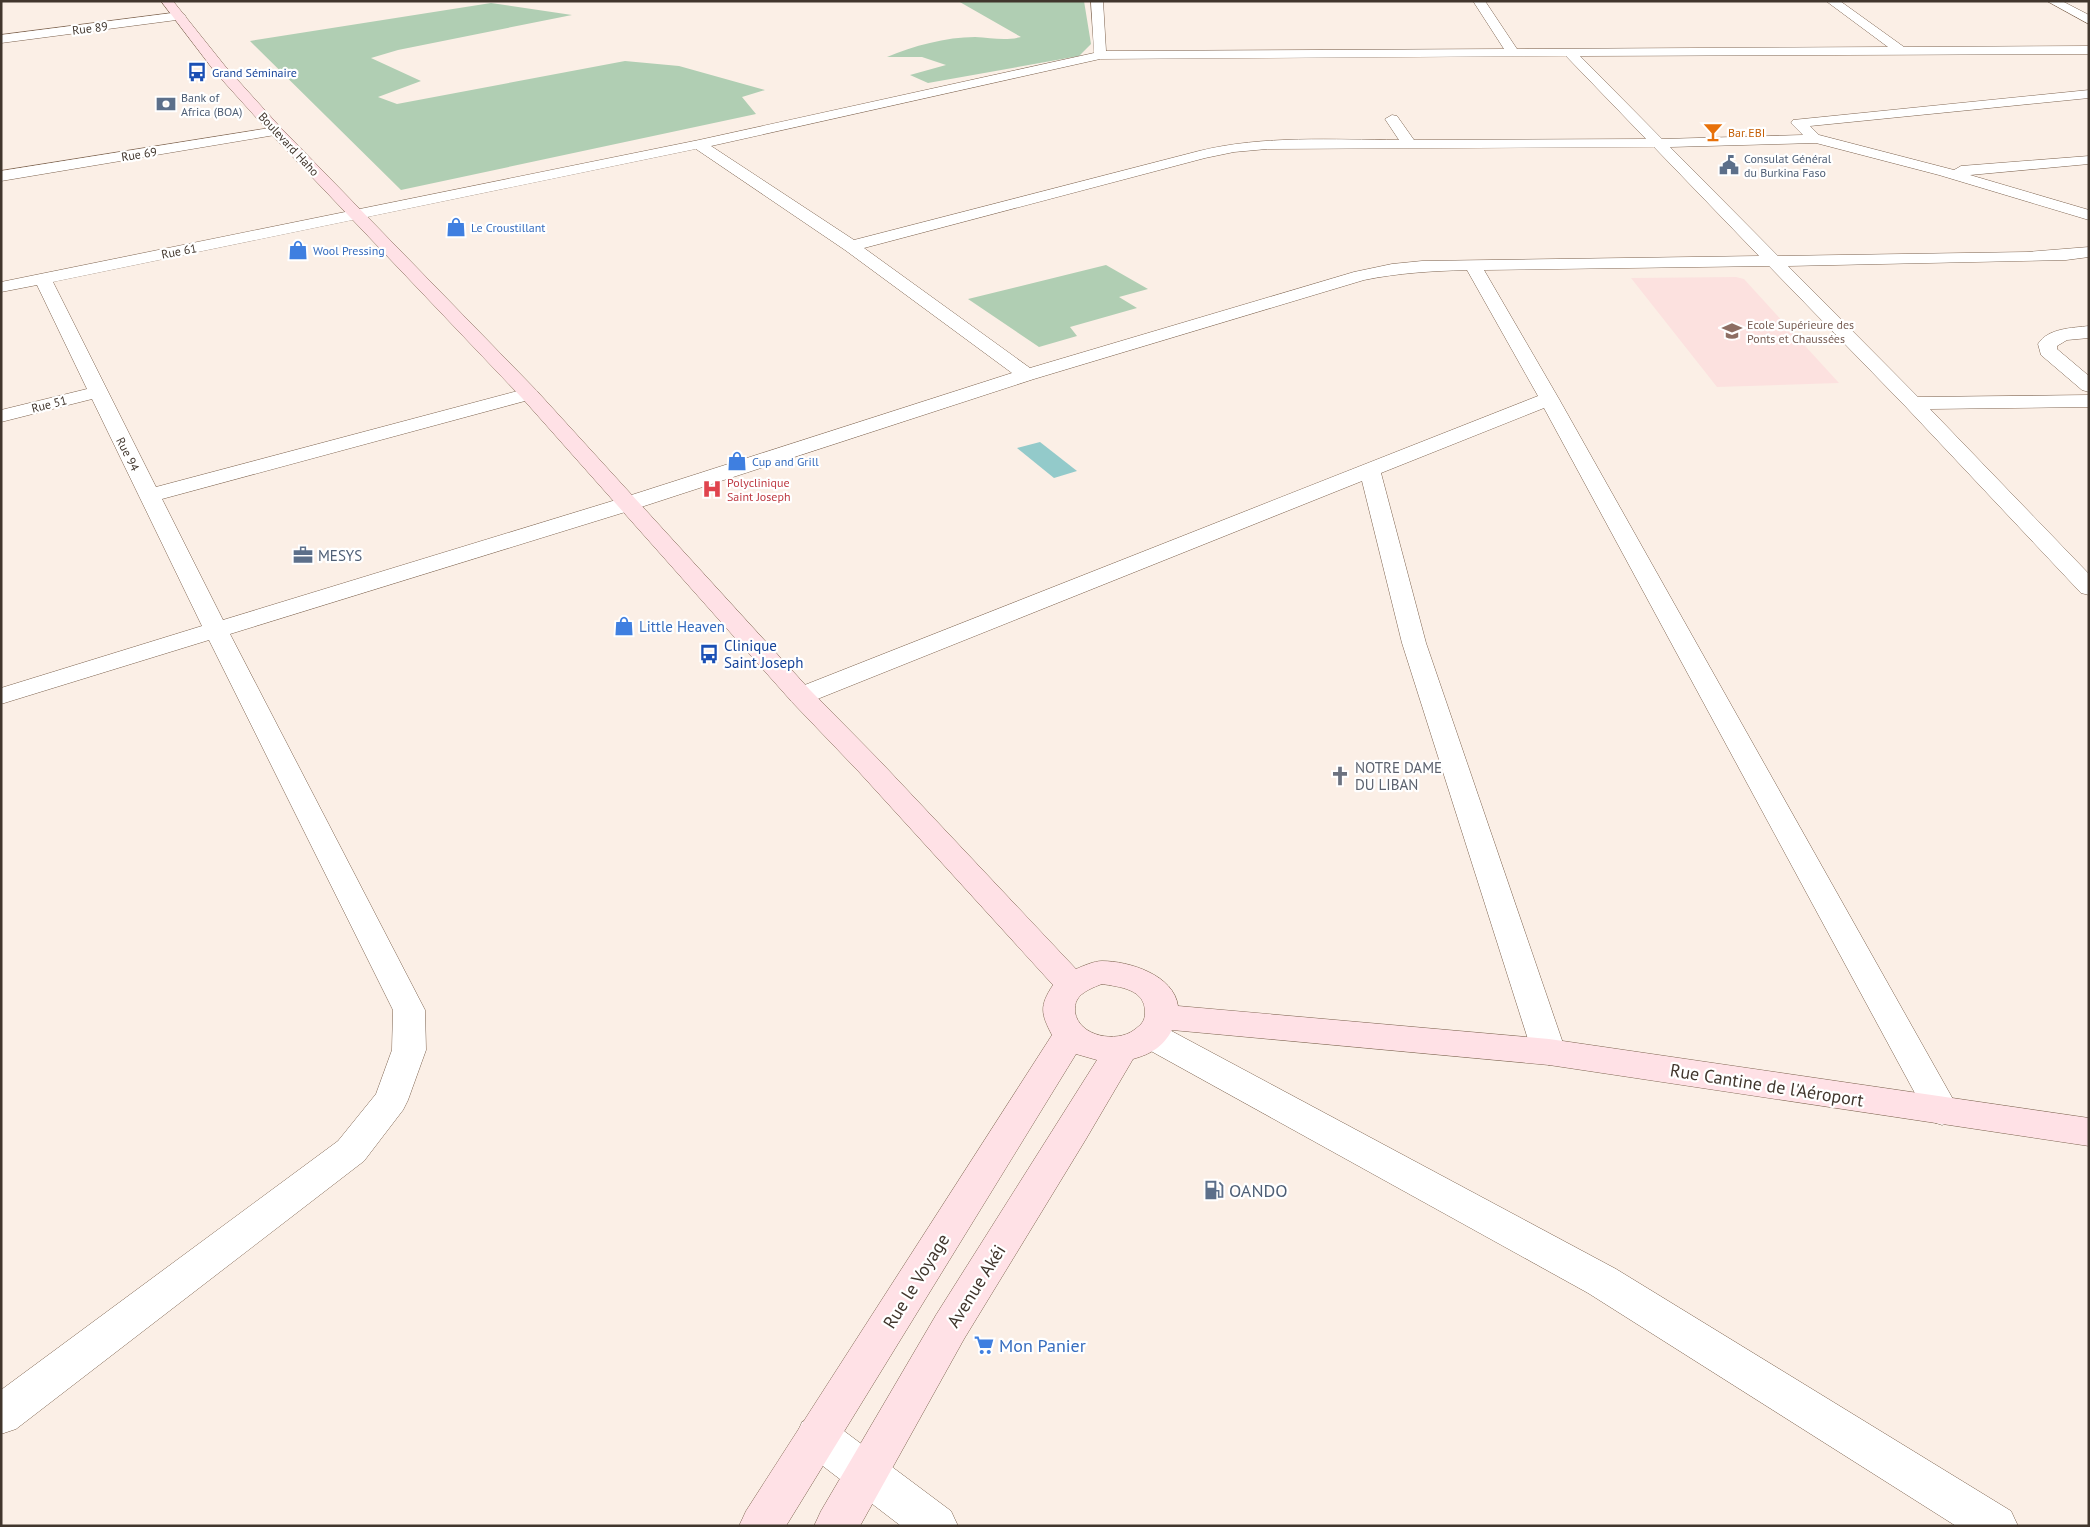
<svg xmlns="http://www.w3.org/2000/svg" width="2090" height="1527" font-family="'PT Sans',sans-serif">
  <rect width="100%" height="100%" fill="#fbefe6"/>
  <path fill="#fce1df" d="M1736,277L1744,279L1839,383L1717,387L1631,278Z"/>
  <path fill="#b0ceb3" d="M958,1H1084L1091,44L1079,56L928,83L910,75L946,65L922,57H887C913,46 946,37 975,37C992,38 1005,41 1021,37Z
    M491,3L572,15L398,50L371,58L421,81L378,97L397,104L625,61L679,66L765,90L742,97L756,114L401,190L250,41Z
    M1106,265L1148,289L1119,297L1137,308L1070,327L1077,336L1039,347L968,299Z"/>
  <path fill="#93caca" d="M1040,442L1077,471L1054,478L1017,448Z"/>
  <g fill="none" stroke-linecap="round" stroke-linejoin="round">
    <defs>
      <path id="minor" d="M1091,1H1103L1106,51L1504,49L1473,1H1485L1517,49L1888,47L1826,1H1840L1904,47L2089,46V54L1580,56L1662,139L1803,135L1791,123L1793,120L2089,90V98L1810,126L1819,135L1954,170L1961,166L2089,156V164L1970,175L2089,210V220L1939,175L1816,143L1670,147L1778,256L2027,252L2089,247V257L2066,260L1788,266L1918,397L2089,395V407L1930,409L2089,574V595L2081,593L1906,407L1769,266L1484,270L1559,399L1954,1101L1959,1111L1954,1121L1942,1125L1930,1121L1544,408L1381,473L1426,643L1566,1052L1561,1061L1549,1065L1537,1061L1532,1052L1402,643L1362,481L810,702L801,704L792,702L788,696L792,690L1538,396L1467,270C1432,271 1398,273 1364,280L1034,379L635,509L230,634L425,1010L426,1050L408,1100L403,1110L364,1161L16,1429L1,1434V1390L338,1141L376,1094L392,1050L393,1010L209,640L1,704V688L202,626L92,399L1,422V410L87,389L37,285L1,292V282L699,140L1094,53ZM1566,56L1646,139L1414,140L1397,116L1392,115L1385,119L1399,140C1333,140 1264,135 1199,151L854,240L711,146L1100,59ZM1654,147L1759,256L1422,261L1392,264L1354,272L1030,368L864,248L1205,158L1234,152L1267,149ZM696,149L845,250L1012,373L619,499L223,620L162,499L536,398L539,394L536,390L529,388L156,487L53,282Z
        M2047,1H2062L2089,15V24Z
        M180,12L186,16L184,19L1,43V35Z
        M276,127L281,128L283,131L281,134L1,181V171Z
        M2089,326V338L2067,340L2057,346V349L2089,376V392L2082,390L2041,355L2038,344C2048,328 2072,328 2089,326Z
        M1152,1023L1164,1027L1616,1269L2011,1511L2018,1526H1956L1588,1293L1140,1045L1135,1036L1140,1027Z
        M817,1416L832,1422L951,1511L958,1526H901L802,1450L796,1436L802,1422Z"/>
      <path id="secondary" d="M161,1H173L225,66L281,128L536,390L810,690L879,760L1076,969C1083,966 1094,961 1102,961C1129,961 1174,975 1178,1006L1549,1039L2089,1118V1146L1549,1065L1172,1030C1163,1047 1151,1054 1133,1059L1086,1139L964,1339L860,1526H814L821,1511L936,1315L1097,1060L1076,1054L786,1526H739L746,1511L1052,1035C1041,1014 1039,1006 1053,985L859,772L792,702L522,398L271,134L215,72ZM1102,984C1120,987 1145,989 1145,1012C1145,1021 1142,1024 1134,1030C1117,1043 1079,1037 1075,1012C1075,1008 1075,1003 1077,1000C1081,992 1094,987 1102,984Z"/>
    </defs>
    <use href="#minor" stroke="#7d634f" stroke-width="1"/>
    <use href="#secondary" stroke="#7d634f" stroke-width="1"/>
    <use href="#minor" fill="#fff" fill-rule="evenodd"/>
    <use href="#secondary" fill="#ffe1e6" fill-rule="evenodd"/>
  </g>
  <defs>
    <symbol id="bus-bare" viewBox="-9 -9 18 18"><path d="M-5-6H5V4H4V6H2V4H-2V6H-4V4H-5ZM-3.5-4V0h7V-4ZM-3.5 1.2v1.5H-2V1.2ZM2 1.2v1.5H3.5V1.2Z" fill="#1a4fb4" stroke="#fff" stroke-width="2.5" paint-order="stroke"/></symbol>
    <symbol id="bank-bare" viewBox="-9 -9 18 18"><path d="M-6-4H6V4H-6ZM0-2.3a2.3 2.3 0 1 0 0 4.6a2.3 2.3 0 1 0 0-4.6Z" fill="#5c6f8a" stroke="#fff" stroke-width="2.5" paint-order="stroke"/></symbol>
    <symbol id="bar-bare" viewBox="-9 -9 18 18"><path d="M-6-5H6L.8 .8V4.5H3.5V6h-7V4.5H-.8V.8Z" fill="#e8710a" stroke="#fff" stroke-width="2.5" paint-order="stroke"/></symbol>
    <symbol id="civic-bare" viewBox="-9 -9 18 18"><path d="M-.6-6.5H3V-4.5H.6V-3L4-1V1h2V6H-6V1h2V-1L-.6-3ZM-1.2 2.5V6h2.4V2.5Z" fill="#5c6f8a" stroke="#fff" stroke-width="2.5" paint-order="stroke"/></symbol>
    <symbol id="shop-bare" viewBox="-9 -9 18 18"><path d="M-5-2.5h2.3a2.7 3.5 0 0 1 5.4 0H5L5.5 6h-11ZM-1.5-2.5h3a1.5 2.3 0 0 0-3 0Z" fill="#3f7fe0" stroke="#fff" stroke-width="2.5" paint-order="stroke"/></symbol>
    <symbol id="university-bare" viewBox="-9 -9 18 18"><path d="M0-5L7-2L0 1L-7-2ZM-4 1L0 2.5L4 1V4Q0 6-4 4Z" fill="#8d6e63" stroke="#fff" stroke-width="2.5" paint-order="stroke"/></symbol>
    <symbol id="hospital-bare" viewBox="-9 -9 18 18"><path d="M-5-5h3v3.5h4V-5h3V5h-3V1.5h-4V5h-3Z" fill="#e0444e" stroke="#fff" stroke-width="2.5" paint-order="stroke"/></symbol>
    <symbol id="office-bare" viewBox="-9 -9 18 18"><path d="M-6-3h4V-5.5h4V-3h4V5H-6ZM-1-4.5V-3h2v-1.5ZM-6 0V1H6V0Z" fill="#5c6f8a" stroke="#fff" stroke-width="2.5" paint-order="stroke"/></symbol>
    <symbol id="church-bare" viewBox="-9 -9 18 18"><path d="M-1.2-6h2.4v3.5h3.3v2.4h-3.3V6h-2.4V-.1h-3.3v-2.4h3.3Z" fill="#6b7280" stroke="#fff" stroke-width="2.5" paint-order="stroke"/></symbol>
    <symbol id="fuel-bare" viewBox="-9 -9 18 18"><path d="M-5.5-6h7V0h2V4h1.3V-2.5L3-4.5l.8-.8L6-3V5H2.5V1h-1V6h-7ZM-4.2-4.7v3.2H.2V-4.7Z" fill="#5c6f8a" stroke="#fff" stroke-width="2.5" paint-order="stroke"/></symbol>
    <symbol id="supermarket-bare" viewBox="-9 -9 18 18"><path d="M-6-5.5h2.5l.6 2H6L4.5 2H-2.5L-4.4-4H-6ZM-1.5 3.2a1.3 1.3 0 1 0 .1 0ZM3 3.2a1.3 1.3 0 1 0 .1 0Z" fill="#3f7fe0" stroke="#fff" stroke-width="2.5" paint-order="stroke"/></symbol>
  </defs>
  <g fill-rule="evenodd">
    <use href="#bus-bare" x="183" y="58" width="28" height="28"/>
    <use href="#bank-bare" x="152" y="90" width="28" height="28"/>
    <use href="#bar-bare" x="1699" y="118" width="28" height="28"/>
    <use href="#civic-bare" x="1715" y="151" width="28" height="28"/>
    <use href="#shop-bare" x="442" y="213" width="28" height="28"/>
    <use href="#shop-bare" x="284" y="236" width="28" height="28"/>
    <use href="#university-bare" x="1718" y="317" width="28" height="28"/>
    <use href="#shop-bare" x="723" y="447" width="28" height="28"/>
    <use href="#hospital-bare" x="698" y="475" width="28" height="28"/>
    <use href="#office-bare" x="289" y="541" width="28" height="28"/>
    <use href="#shop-bare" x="610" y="612" width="28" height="28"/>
    <use href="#bus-bare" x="695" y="640" width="28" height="28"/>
    <use href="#church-bare" x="1326" y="762" width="28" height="28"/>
    <use href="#fuel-bare" x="1200" y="1176" width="28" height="28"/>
    <use href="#supermarket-bare" x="970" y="1331" width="28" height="28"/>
  </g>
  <g text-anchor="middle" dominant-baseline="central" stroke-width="4.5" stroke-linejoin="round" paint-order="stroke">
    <g font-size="12" fill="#41362d" stroke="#fff">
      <text transform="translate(90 28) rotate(-7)">Rue 89</text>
      <text transform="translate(289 144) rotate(47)">Boulevard Haho</text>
      <text transform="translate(139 154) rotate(-9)">Rue 69</text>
      <text transform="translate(179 251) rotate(-11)">Rue 61</text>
      <text transform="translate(49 404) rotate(-14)">Rue 51</text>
      <text transform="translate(128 454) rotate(63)">Rue 94</text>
    </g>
    <g font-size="12" fill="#164399" stroke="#fff" text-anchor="start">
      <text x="212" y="72">Grand Séminaire</text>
    </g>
    <g font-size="12" fill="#4e5e75" stroke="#fff" text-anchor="start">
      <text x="181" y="97">Bank of<tspan x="181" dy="14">Africa (BOA)</tspan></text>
      <text x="1744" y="158">Consulat Général<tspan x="1744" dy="14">du Burkina Faso</tspan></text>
    </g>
    <g font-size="12" fill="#c56008" stroke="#fff" text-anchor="start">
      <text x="1728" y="132">Bar EBI</text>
    </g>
    <g font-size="12" fill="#366cbe" stroke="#fff" text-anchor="start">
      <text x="471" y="227">Le Croustillant</text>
      <text x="313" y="250">Wool Pressing</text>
      <text x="752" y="461">Cup and Grill</text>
    </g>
    <g font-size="12" fill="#785e54" stroke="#fff" text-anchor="start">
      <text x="1747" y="324">Ecole Supérieure des<tspan x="1747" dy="14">Ponts et Chaussées</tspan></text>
    </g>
    <g font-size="12" fill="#be3a42" stroke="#fff" text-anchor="start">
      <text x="727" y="482">Polyclinique<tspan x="727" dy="14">Saint Joseph</tspan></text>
    </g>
    <g font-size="15" fill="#4e5e75" stroke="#fff" text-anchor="start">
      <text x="318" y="555">MESYS</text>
    </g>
    <g font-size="15" fill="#366cbe" stroke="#fff" text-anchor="start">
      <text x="639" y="626">Little Heaven</text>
    </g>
    <g font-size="15" fill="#164399" stroke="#fff" text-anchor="start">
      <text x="724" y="645">Clinique<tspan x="724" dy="17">Saint Joseph</tspan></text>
    </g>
    <g font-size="15" fill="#5b616d" stroke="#fff" text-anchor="start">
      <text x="1355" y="767">NOTRE DAME<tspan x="1355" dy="17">DU LIBAN</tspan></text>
    </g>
    <g font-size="18" fill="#41362d" stroke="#fff">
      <text transform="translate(1767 1085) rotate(9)">Rue Cantine de l'Aéroport</text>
      <text transform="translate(916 1281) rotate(-58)">Rue le Voyage</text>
      <text transform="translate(976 1286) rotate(-58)">Avenue Akéi</text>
    </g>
    <g font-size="18" fill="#4e5e75" stroke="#fff" text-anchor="start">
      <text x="1229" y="1190">OANDO</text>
    </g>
    <g font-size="18" fill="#366cbe" stroke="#fff" text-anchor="start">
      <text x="999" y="1345">Mon Panier</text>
    </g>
  </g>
  <rect width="2090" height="1527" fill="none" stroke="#41362d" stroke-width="5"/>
</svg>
